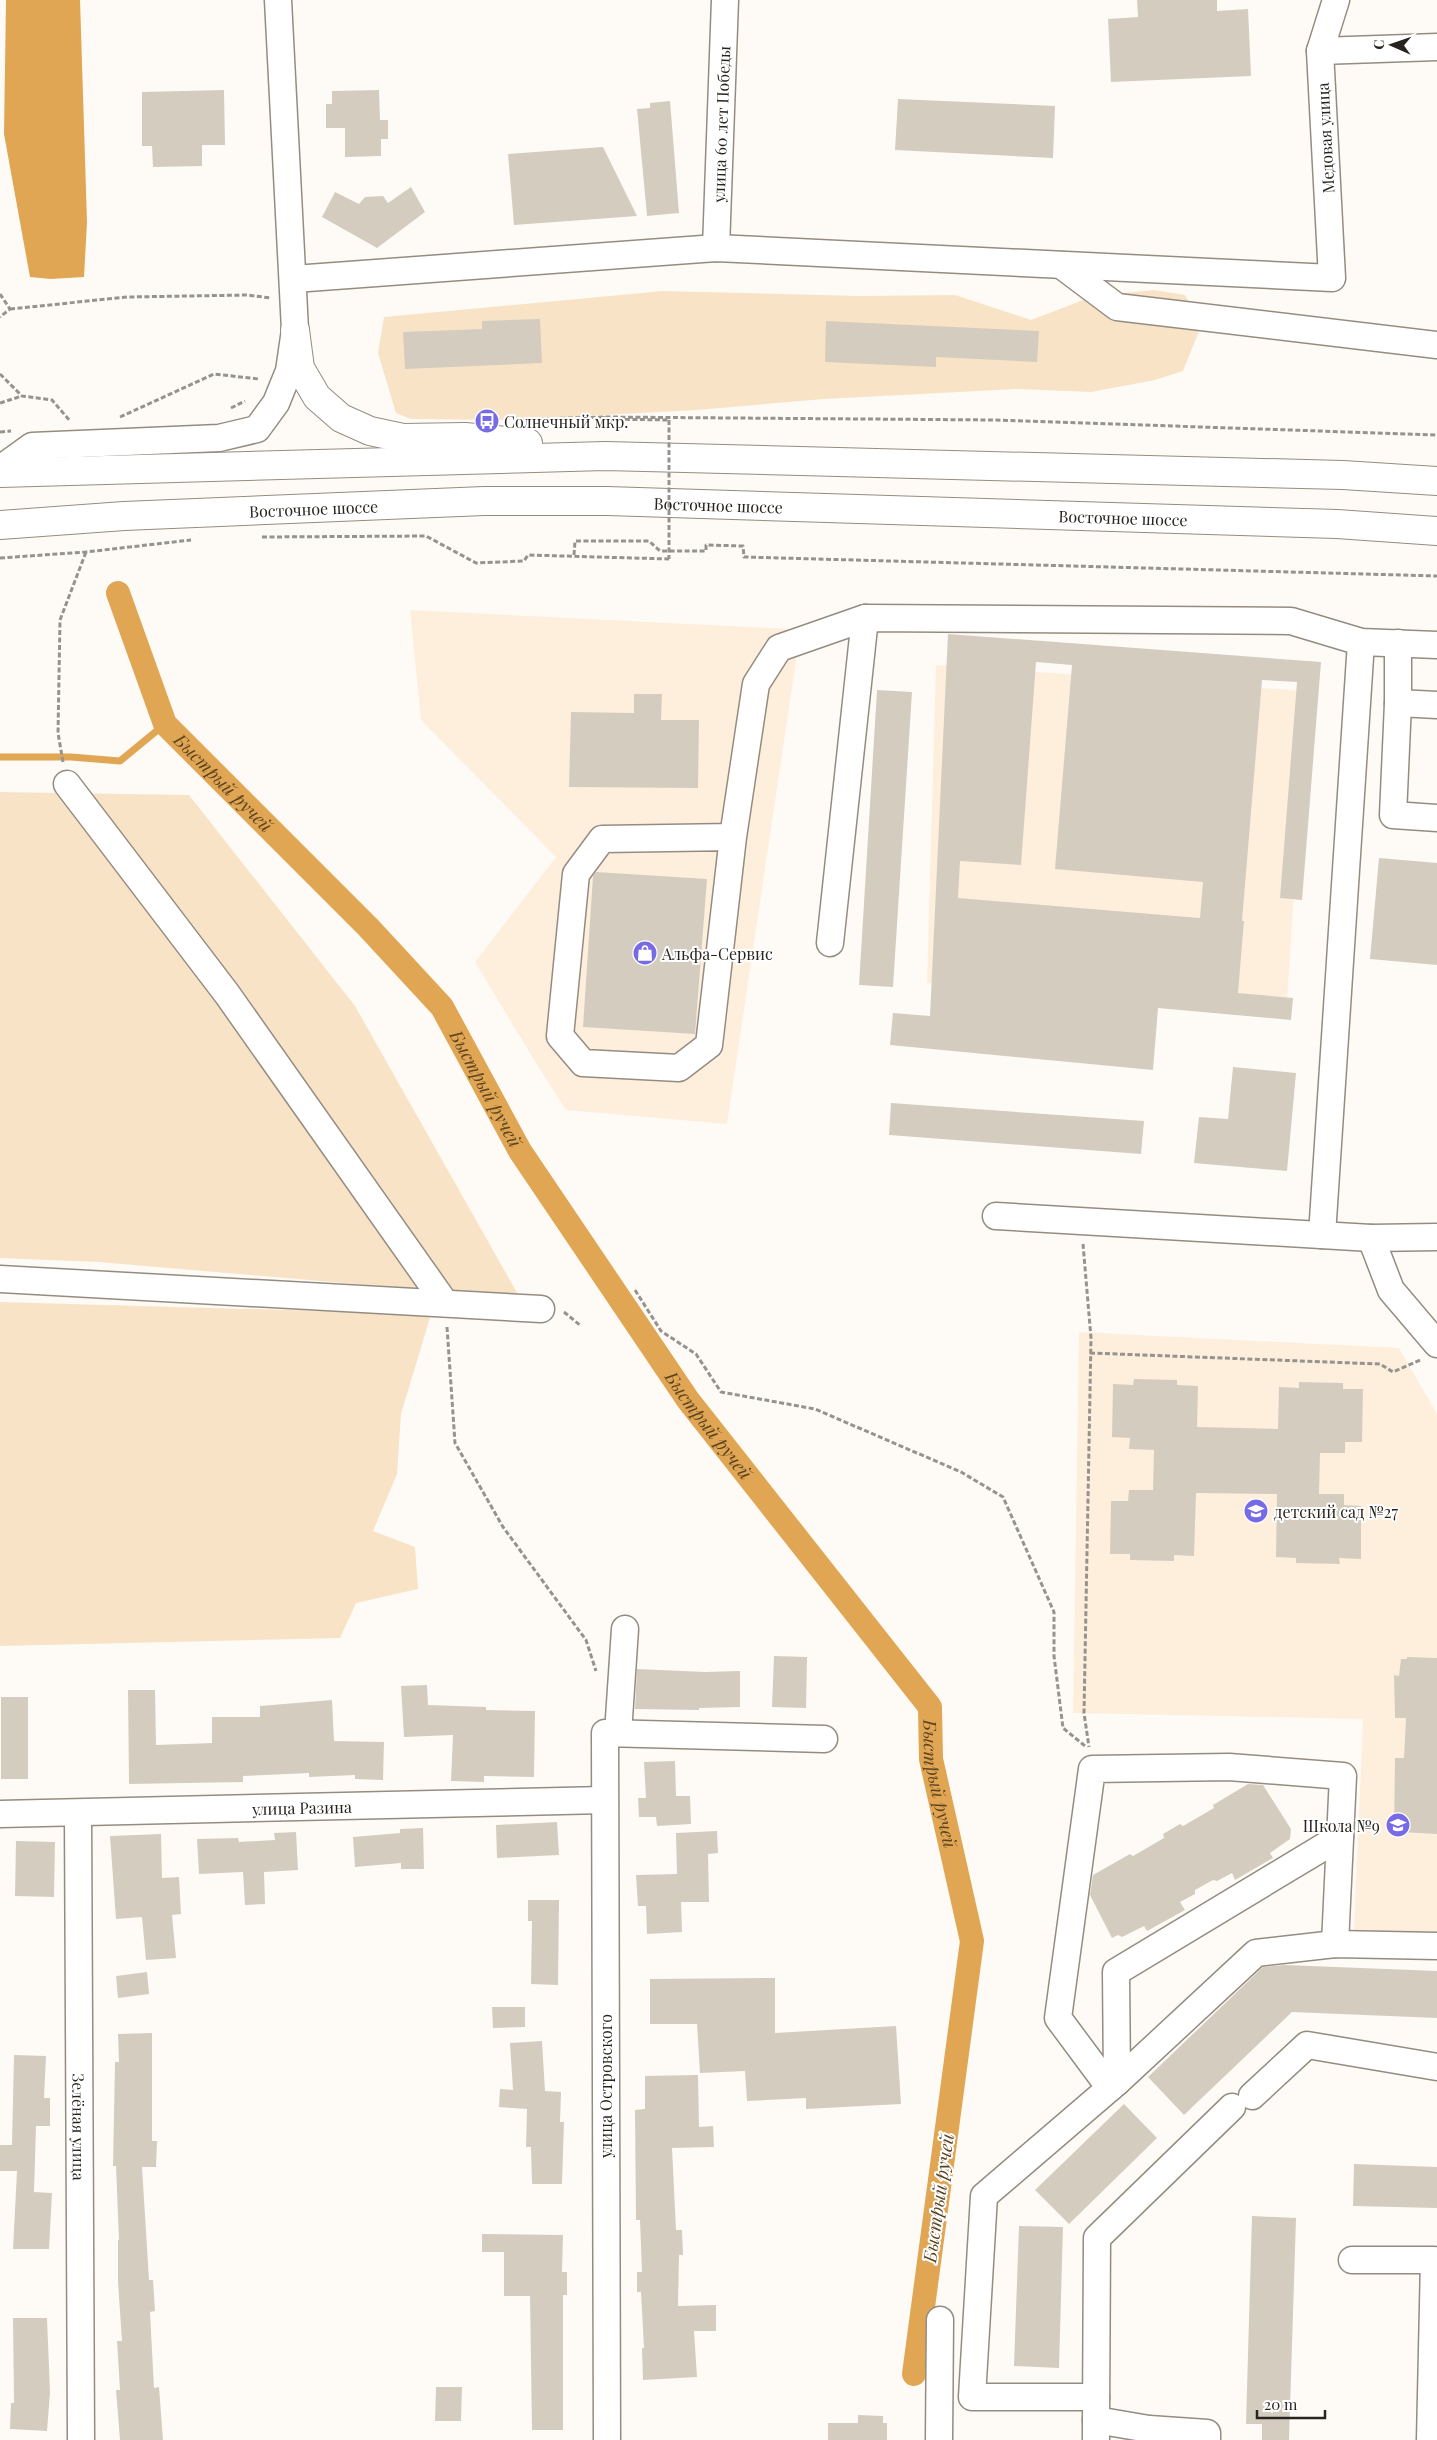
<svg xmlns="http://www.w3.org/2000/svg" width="1437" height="2440" font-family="'Playfair Display',serif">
  <rect width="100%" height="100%" fill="#fefbf6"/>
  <path fill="#feefdd" d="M410,610L790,629L798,647L727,1124L566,1110L536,1063L475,962L556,857L421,720Z
    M936,665L1307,691L1286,1016L927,983Z
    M1079,1332L1399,1348L1437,1414V1935L1354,1931L1363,1719L1073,1713Z"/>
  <path fill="#f9e3c6" d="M1154,290L1185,295L1202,324L1183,371L1155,380L1091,392L1017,389L824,399L697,410L508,420L411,419L396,413L378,353L384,317L663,291L859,296L955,295L1031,320L1094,296Z
    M0,792L189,795L355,1006L520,1298L98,1262L0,1258Z
    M0,1302L431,1314L401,1414L397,1474L373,1531L415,1547L418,1589L356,1603L340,1638L0,1646Z"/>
  <path fill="#e0a653" d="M6,0H80L87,222L84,277L51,279L30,277L4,134Z"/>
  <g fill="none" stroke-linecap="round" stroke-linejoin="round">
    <path stroke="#e0a653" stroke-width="7" d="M0,757H71L120,761L165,724"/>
    <path stroke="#e0a653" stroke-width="24" id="s1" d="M118,593L165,724L368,927L442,1007L520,1151L688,1400L930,1707L931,1759L972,1941L914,2374"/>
  </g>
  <path fill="#d5ccc0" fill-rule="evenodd" d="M1137,0H1217V11L1248,9L1251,76L1111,82L1108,19L1138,17Z
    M224,90L225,145H202V166L153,167L152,146H142V92Z
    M379,90L380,120H388V139H381V156L345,157V128H326V104H332V91Z
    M898,99L1055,106L1053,158L895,150Z
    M670,101L679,213L647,216L637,109L650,108V103Z
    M603,147L637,216L514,225L508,154Z
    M411,187L425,212L377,248L322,217L335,192L359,204L365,197L383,196L388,203Z
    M540,319L542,363L405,369L403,332L482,329V321Z
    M826,321L1039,331L1037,362L936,357V367L825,362Z
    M948,634L1321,662L1302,900L1280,898L1297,682L1262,680L1242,921H1244L1238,993L1293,998L1291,1020L1158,1008L1153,1070L890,1045L893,1013L930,1016ZM1036,662L1072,665L1055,869L1203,882L1200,918L958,898L960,861L1021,865Z
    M877,690L912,692L893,987L859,985Z
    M634,694H662L661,720H699L698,788L569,787L571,712L634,713Z
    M1379,858L1437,863V965L1370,959Z
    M596,872L707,879L695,1034L583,1027L593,876Z
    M1233,1067L1296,1073L1287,1171L1194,1163L1199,1117L1228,1119Z
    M891,1103L1144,1121L1141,1154L889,1135Z
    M1134,1379L1177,1380V1385L1198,1386L1197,1427L1278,1429L1279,1387L1299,1388V1382L1343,1383V1389H1363L1362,1442H1345V1453H1320L1319,1494H1344V1505L1361,1506V1559L1339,1558L1340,1564L1296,1563V1558L1276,1557L1277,1494L1196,1493L1194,1556L1174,1555V1561L1130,1560V1554H1110L1111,1501H1128L1129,1490H1153L1154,1450L1129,1449L1130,1438L1112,1437L1113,1384L1133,1385Z
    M774,1656L807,1657L806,1708L772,1707Z
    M1407,1657L1437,1658V1834L1401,1832V1830H1394L1395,1758H1404L1406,1718H1395L1394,1675L1399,1676L1401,1659H1407Z
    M637,1669L705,1672L740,1671V1707L699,1708V1710L635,1709Z
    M427,1685L428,1705L486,1707V1710L535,1711L534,1777L484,1776V1782L451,1781L453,1735L404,1737L401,1686Z
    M128,1690H155L156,1745L212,1743V1717H260V1706L332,1700L334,1741L384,1742L383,1780L355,1779V1775L309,1777V1773L243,1776V1782L129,1784Z
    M1,1697H28V1779H1Z
    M675,1761L676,1796H690L691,1824L657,1826L656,1817H639L638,1798H646L644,1762Z
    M1248,1784L1263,1785L1291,1829L1290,1839L1270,1853L1273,1858L1235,1880L1232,1873L1217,1881L1213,1880L1195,1890V1894L1180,1902L1185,1910L1147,1931L1144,1926L1122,1937L1118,1935L1112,1938L1090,1895L1093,1875L1130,1854L1133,1856L1164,1838L1163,1834L1180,1824L1183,1826L1214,1808L1213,1805Z
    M557,1822L559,1855L497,1858L496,1825Z
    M423,1828L424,1869H401V1863L355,1867L353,1837L400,1833V1829Z
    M717,1831L718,1853L708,1854L709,1902H681L682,1932L647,1934L646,1906H638L636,1875L677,1874L676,1833Z
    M296,1832L298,1870L264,1872L265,1904L245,1905L243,1872L199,1874L197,1839L238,1838L239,1842L275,1840L274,1833Z
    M161,1834L162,1878L179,1877L181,1914L172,1915L176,1958L146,1960L142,1917L116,1919L110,1836Z
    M16,1841L55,1842L54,1897L15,1896Z
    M528,1900H559L558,1985L531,1984L532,1921H528Z
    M1285,1965L1437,1971V2018L1292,2012L1184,2115L1148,2077L1263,1967Z
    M147,1972L149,1994L118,1998L116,1976Z
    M775,1978V2033L896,2026L901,2104L806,2109V2098L747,2101L745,2071L700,2073L697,2024H650V1979Z
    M492,2007H525V2027L493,2028Z
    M152,2033V2141H157L156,2167H142L149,2280H153L155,2311L150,2312L154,2388L159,2387L163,2440H120L116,2390H120L117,2341H122L118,2282V2240H119L116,2166H113L115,2062H119L118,2034Z
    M542,2041L545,2091L561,2092L560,2122H564L562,2184H532L531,2147H526L527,2109L499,2107L500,2089L513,2090L510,2043Z
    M14,2055L46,2056L44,2098H50V2126H36L34,2192L52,2193L49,2249H13L17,2171H0V2145H12Z
    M698,2075L699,2127L713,2126L714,2147L672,2148L676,2230H682L683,2255H679L678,2306L716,2305V2331H694L697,2377L643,2380L642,2348H644L641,2292H637V2272H642L640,2220H636L635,2110L645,2109V2076Z
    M1124,2104L1157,2138L1069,2224L1035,2190Z
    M1354,2164L1437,2167V2208L1353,2206Z
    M1252,2216L1296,2218L1289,2440H1262V2424H1246Z
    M1019,2226L1063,2227L1059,2368L1014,2366Z
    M482,2234L563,2235L562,2272H567V2295H563V2430H532L530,2296H504V2252H482Z
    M13,2318H47L50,2392L47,2431L10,2429L11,2403H14Z
    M436,2387H462L461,2421H435Z
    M858,2415L883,2416V2423H887V2440H828V2423H858Z"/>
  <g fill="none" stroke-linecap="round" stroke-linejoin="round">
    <defs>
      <g id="minor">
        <path d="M1320,51L1437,47"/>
        <path id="s2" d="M716,248L725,0"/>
        <path d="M1061,265L1117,307L1437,345"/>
        <path d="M294,279L716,248L1332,278L1320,51L1336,0"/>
        <path d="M0,469L32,446L219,438L257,429L276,403L289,371L295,330L278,0"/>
        <path d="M1398,643V703L1437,705"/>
        <path d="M1398,703L1393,815L1437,818"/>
        <path d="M67,784L227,994L445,1303"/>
        <path d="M733,837L602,839L576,874L560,1036L583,1063L679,1068L709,1045L733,837L756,684L779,648L865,618L1291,621L1361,642L1437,645"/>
        <path d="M830,943L865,618"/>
        <path d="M996,1216L1371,1238L1437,1237"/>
        <path d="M1322,1235L1361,642"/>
        <path d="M1371,1238L1391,1290L1437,1344"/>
        <path d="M0,1279L541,1309"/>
        <path d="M618,1733L625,1629"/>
        <path id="s3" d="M78,1813L81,2440"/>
        <path id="s4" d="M0,1814L604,1800"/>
        <path d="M1117,2082L1116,1972L1340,1837"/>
        <path d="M1110,2088L1058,2018L1092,1769L1229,1767L1343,1776L1335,1944"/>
        <path d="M1252,2096L1307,2045L1437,2067"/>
        <path d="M1352,2260H1434L1430,2440"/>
        <path d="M1096,2397H972L984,2196L1117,2082L1256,1953L1335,1944L1437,1946"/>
        <path d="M1096,2420L1097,2238L1232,2107"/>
        <path d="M607,2440L605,1733L824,1739"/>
        <path d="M939,2440L940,2320"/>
        <path d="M1096,2440V2420L1149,2429L1207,2433V2440"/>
      </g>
      <g id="highway">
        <path d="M295,330L300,368L317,397L341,418L370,431L403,438L465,437L528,443"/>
        <path d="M0,473L605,456L1343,475L1437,481"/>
        <path id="s5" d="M0,525L124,516L484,501H607L1337,524L1437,531"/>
      </g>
    </defs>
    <use href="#minor" stroke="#958c81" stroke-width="29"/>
    <use href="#highway" stroke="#958c81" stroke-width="30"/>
    <path stroke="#96938e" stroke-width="3" stroke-dasharray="5 2.5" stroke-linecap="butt" d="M0,294L10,309L0,317
      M10,309L127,297L247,295L271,298
      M0,374L22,396L52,400L70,421
      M0,403L22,396
      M231,408L245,401
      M120,417L214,374L259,379
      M603,417L606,419L669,420
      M538,419L603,417L995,420L1437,435
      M0,432L11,431
      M262,537L426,536L476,563L524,561L528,555L669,559
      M574,555L575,541H649L660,551H706V545L743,546L744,557L1437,576
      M0,558L86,552L191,540
      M63,762L58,733L60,620L86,552
      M1083,1244L1091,1338L1084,1713L1089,1747
      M635,1290L661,1331L696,1354L721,1392L815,1409L961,1472L1003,1497L1054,1612V1656L1063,1728L1085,1746
      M564,1312L581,1326
      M447,1327L455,1443L503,1527L586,1640L596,1671
      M1090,1353L1380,1364L1393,1372L1420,1360"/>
    <use href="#minor" stroke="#fff" stroke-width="26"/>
    <use href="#highway" stroke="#fff" stroke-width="28"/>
    <path stroke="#96938e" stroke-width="3" stroke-dasharray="5 2.5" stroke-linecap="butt" d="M669,420V559"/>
  </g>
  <defs>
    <symbol id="bus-disc" viewBox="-11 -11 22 22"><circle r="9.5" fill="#776ae5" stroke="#fff"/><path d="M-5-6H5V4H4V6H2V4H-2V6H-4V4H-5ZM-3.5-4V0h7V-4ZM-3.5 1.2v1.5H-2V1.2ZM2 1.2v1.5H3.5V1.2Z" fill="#fff"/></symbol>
    <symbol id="shop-disc" viewBox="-11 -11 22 22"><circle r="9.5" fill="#776ae5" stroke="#fff"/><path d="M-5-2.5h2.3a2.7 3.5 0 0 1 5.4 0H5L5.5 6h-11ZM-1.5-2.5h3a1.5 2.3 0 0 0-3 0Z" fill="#fff"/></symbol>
    <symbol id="school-disc" viewBox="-11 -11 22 22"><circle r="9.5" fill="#776ae5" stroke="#fff"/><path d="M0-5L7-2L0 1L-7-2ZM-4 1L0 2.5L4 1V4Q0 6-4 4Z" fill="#fff"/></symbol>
  </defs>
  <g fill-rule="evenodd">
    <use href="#bus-disc" x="473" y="407" width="28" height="28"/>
    <use href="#shop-disc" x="631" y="939" width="28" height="28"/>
    <use href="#school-disc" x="1242" y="1497" width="28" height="28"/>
    <use href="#school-disc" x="1384" y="1811" width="28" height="28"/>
  </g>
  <g text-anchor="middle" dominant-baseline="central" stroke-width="4" stroke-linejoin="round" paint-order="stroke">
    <g font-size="16" fill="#27241f" stroke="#fff">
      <text stroke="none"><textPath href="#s2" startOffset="124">улица 60 лет Победы</textPath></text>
      <text transform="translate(1325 138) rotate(-93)">Медовая улица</text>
      <text stroke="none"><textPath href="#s5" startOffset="719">Восточное шоссе</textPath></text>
      <text stroke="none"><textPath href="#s5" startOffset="314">Восточное шоссе</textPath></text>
      <text stroke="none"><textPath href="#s5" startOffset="1124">Восточное шоссе</textPath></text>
      <text stroke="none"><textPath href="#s4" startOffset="302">улица Разина</textPath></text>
      <text transform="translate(605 2086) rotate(-90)">улица Островского</text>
      <text stroke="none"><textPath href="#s3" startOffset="314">Зелёная улица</textPath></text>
    </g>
    <g font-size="16" fill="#27241f" stroke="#fff" text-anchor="start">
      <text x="504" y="421">Солнечный мкр.</text>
      <text x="662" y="953">Альфа-Сервис</text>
      <text x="1274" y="1511">детский сад №27</text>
      <text x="1380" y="1825" text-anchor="end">Школа №9</text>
    </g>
    <g font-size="18" font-style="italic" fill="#5b4320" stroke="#fff">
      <text stroke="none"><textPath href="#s1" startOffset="222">Быстрый ручей</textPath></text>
      <text stroke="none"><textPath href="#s1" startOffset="628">Быстрый ручей</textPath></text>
      <text stroke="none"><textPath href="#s1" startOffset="1032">Быстрый ручей</textPath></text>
      <text stroke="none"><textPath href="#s1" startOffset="1468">Быстрый ручей</textPath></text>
      <text transform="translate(938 2198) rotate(-82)">Быстрый ручей</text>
    </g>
  </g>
  <g transform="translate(1392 45) rotate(272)" stroke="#ffffff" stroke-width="4" paint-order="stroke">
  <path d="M0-4L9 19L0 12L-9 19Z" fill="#27241f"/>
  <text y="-8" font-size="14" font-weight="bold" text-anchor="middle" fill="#27241f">С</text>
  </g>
  <path d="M1257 2410v8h68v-8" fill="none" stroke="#27241f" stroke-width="2.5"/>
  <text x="1264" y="2410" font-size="15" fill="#27241f" stroke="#ffffff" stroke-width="4" paint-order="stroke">20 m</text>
</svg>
